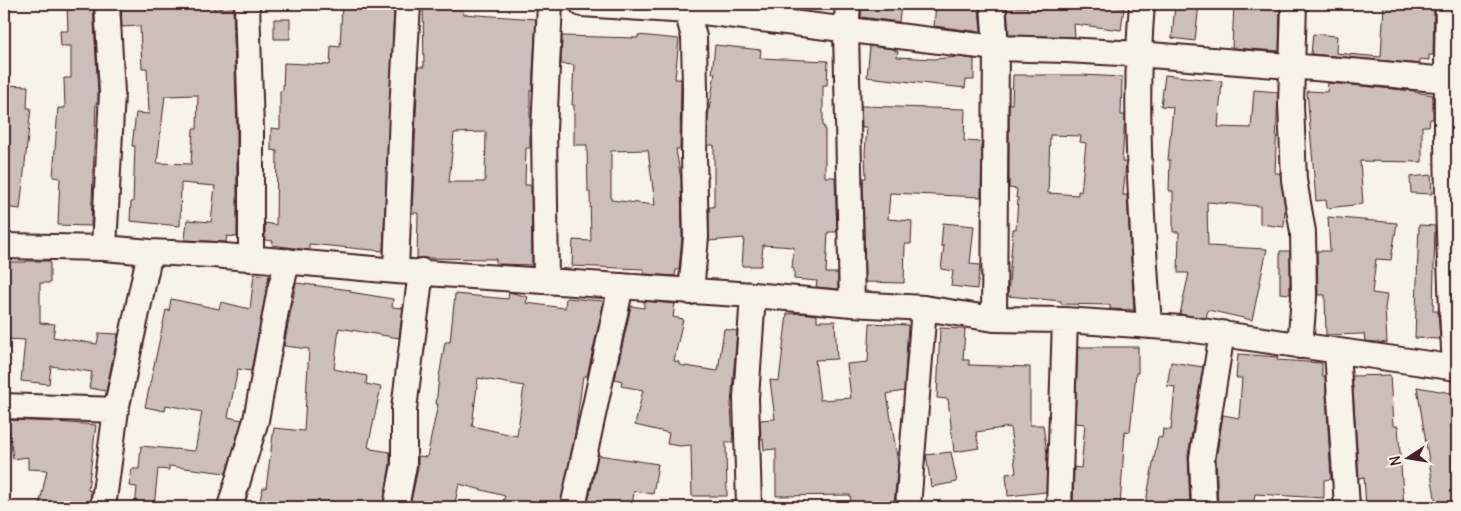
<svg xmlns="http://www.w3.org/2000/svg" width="1461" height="511" font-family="Delius,sans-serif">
  <rect width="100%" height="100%" fill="#f7f3e8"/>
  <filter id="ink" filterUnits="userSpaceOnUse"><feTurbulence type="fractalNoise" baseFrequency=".02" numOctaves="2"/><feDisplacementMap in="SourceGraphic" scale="10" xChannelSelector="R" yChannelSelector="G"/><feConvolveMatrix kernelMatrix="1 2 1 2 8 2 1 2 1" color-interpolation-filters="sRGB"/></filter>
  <g filter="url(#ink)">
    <path fill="#ccbfb9" stroke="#4a1f2b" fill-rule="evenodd" d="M67,4H93L98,93V103H96L91,226L58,225L60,178L53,177L58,108H65L64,78H71V46H61L60,31H68Z
      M121,4H215L214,9L233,8L237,130V237L227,236L226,242L185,240L187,220L211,222L215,186L181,183L180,226L130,221L131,202H133L135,146H132L136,113L149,114L147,68H142L140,26L122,27ZM198,95L197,129H193L191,164L157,163L165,96Z
      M342,4H383V9H394L383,251L309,244V250L272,245L273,241L265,240V223L276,225L277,151L271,150V128L280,129V91L283,90L284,63L330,65L331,46L340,47Z
      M862,4H901L899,22L861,17Z
      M936,4L979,7L981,32L934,26Z
      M1091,4L1124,8L1121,30L1074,24L1075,37L1009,35L1007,7H1027L1028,10L1091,8Z
      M1175,4H1199L1195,41L1172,38Z
      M1234,4H1280L1279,51L1232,48Z
      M1384,4H1434L1433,55H1429V60L1420,59V64L1311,54L1313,34L1337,36L1336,53L1381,57Z
      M423,6L463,9V14L536,19L532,90H530V148H526L525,185H531L532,265L496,264V259L417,258L418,213H412L418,67H424ZM486,132L485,182H449L454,133Z
      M274,19H290V39H274Z
      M638,35L679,39L675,79H681L680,149H676L681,179L682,237L679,270H676L675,276L644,274V269L572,266L573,240L591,241L590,192H588L587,145H574V105H572L574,65L561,64L562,36L638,38ZM648,150L655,205L611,200V151Z
      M715,45L761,50L760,58L828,61L827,85H823V127H825V177H835L837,232H828L826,273H838V289L816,287L817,281L794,279V269L792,268L794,247L763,245L761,266H742L744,238L709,241V207H714V145H708V116L715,73H712Z
      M870,46L895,49V51H898L897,57L934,59L958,57L974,59V80H966L965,88L867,77Z
      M1013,75H1082L1122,77L1121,115H1125V118L1122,162H1126V163L1123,195H1127L1134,310L1110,309V305L1061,304V301L1008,296L1013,229H1016L1018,198H1016L1017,189L1009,188V104H1012ZM1050,135L1081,136L1080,142L1086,143L1081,192L1078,191V195L1048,193Z
      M1165,75L1222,81L1218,127L1251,128L1254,90L1278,92L1275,173H1280L1285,207L1284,227L1260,224V206L1207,202L1208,246L1267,249L1252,320L1208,310L1206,318L1180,314L1189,273H1178L1179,232H1173V191H1169L1170,160H1168L1173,107L1161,106Z
      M1328,83L1415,91V92L1433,95V119H1430L1429,126H1422V162L1360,161L1363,204L1327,208L1326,200L1316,201L1307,91L1327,92Z
      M4,85L28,86L27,108H31L20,209L4,207Z
      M861,106L965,109L964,141L982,142L981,197L890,193L888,219L912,221L911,244H905L904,283L865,282L863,178H866L865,153L867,127H862Z
      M1431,175L1432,194L1411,193L1410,177Z
      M1328,217L1397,223L1391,260L1376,259L1372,293L1387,295L1385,308L1387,343L1365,341L1364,334L1326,335L1325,295H1318L1317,251H1330Z
      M943,223L974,226L970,264L980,265L977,289L951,286L953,271L941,269L944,246H941Z
      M1419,225L1435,226L1433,311H1438L1440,339L1415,338Z
      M1280,251H1290V294L1280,293Z
      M26,261H50V283H40V323L55,324L53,337L97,344L99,333L118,334L106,391L89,388L92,372L51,366L49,384L21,381L25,340L4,339V262H26Z
      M254,274L269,276L251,371L238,369L228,417L242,420L226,473L169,466V470L158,469L154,507H135L137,487L129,486L132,469H139L141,446L195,451L202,412L166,405L165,411L145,407L166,310L169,311L171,299L219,309L221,302L250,309Z
      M296,283L351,290L350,292L393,299L392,307L403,308L399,338L339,328L334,369L367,376L366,384L381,387L368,447L371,448V449L390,452V464L383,507H363L331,504V507H258L263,488H266L274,428L304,431L309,349L284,346Z
      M509,292L528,297L526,303L565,308L566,298L604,301L587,376H583L575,434L560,507H521L503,501L505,496L459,484L454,507H434L411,501L418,468V456L427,457L438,404H436L439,377L445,342H450L455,294L508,299ZM478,378L524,386L517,436L472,426Z
      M644,301L675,304L673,317L683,319L674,361L679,362V365L718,371L724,329L737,331L731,404L733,442H726L727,496H692L691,445L680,446L667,444L669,433L635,425L643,390L621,386L622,381L615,379L631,306L644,308Z
      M801,313L817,315V321H835L837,359L815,360L820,400L851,398L847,364L868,362L870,323L908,325L904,391L887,394L898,463L894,504L869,507H852L850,495L776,496V449L764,450L763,439H761L760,420L775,419L770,380L779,381L787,314Z
      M940,328L965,329L963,360H969V365L1030,367V425H1043L1047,454L1046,492L1008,496L1006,474L1016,473L1010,427L976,432L979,448L954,452L948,399L937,398Z
      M1078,347H1138V373H1136L1130,432L1125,431L1120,507H1103L1073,502L1074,467L1081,468L1085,424L1075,423Z
      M1238,354L1278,357L1277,360L1322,363V376H1325L1331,479L1324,480V498L1255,494L1253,507H1218L1216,459L1223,415L1239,418L1242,378H1236Z
      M1171,362L1203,367L1188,456L1190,507H1145L1158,437L1162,438L1163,429L1171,430L1175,387L1167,386Z
      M1390,375L1393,426H1398L1404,507H1366L1364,477L1359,478L1352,376Z
      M1417,387L1457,394L1451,427H1457V501L1436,504Z
      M8,420L57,422L96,425L88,490L91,491L90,507H39L47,470L28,469V457L13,459Z
      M951,452L957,482L931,487L926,455Z
      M598,455L658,464L653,494L634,491L632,507H587Z"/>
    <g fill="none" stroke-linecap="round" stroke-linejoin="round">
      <defs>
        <path id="minor" d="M247,4L251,130V259
          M582,4L703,12L996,48L1066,50L1138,54L1351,71L1457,81
          M848,4L846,31L852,304
          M993,4L996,48L994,319
          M1142,4C1133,111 1142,219 1149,326
          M1294,4L1291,104L1294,180L1303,232L1304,297L1300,346
          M1448,4C1445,125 1448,246 1455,368
          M687,11L694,37L695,89L694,156L696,237L691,292
          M4,246L104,248L150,252L213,255L396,271L753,295L852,304L924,308L994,319L1065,320L1181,328L1457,368
          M104,248L112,93L107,4
          M396,271L402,111L408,4
          M546,280L544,130L550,4
          M1337,351L1347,507
          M4,406L116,410
          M103,507L116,410L150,252
          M230,507L256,420L280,289L288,261
          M396,507L404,465V409L421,271
          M573,507L621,286
          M749,507L746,398L753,295
          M908,507L924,308
          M1059,507L1065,320
          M1204,507L1202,458L1222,333"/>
      </defs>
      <use href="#minor" stroke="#4a1f2b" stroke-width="28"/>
      <use href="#minor" stroke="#f7f3e8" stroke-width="24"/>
    </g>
  </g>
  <rect width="1461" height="511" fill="none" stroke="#f7f3e8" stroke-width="20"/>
  <rect x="10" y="10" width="1441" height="491" fill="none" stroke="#4a1f2b" stroke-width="2" filter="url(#ink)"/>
  <g transform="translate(1408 458) rotate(258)" stroke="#f7f3e8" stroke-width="4" paint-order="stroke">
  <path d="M0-4L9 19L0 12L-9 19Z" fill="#4a1f2b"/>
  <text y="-8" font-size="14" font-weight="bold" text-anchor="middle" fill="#4a1f2b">N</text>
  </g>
</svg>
